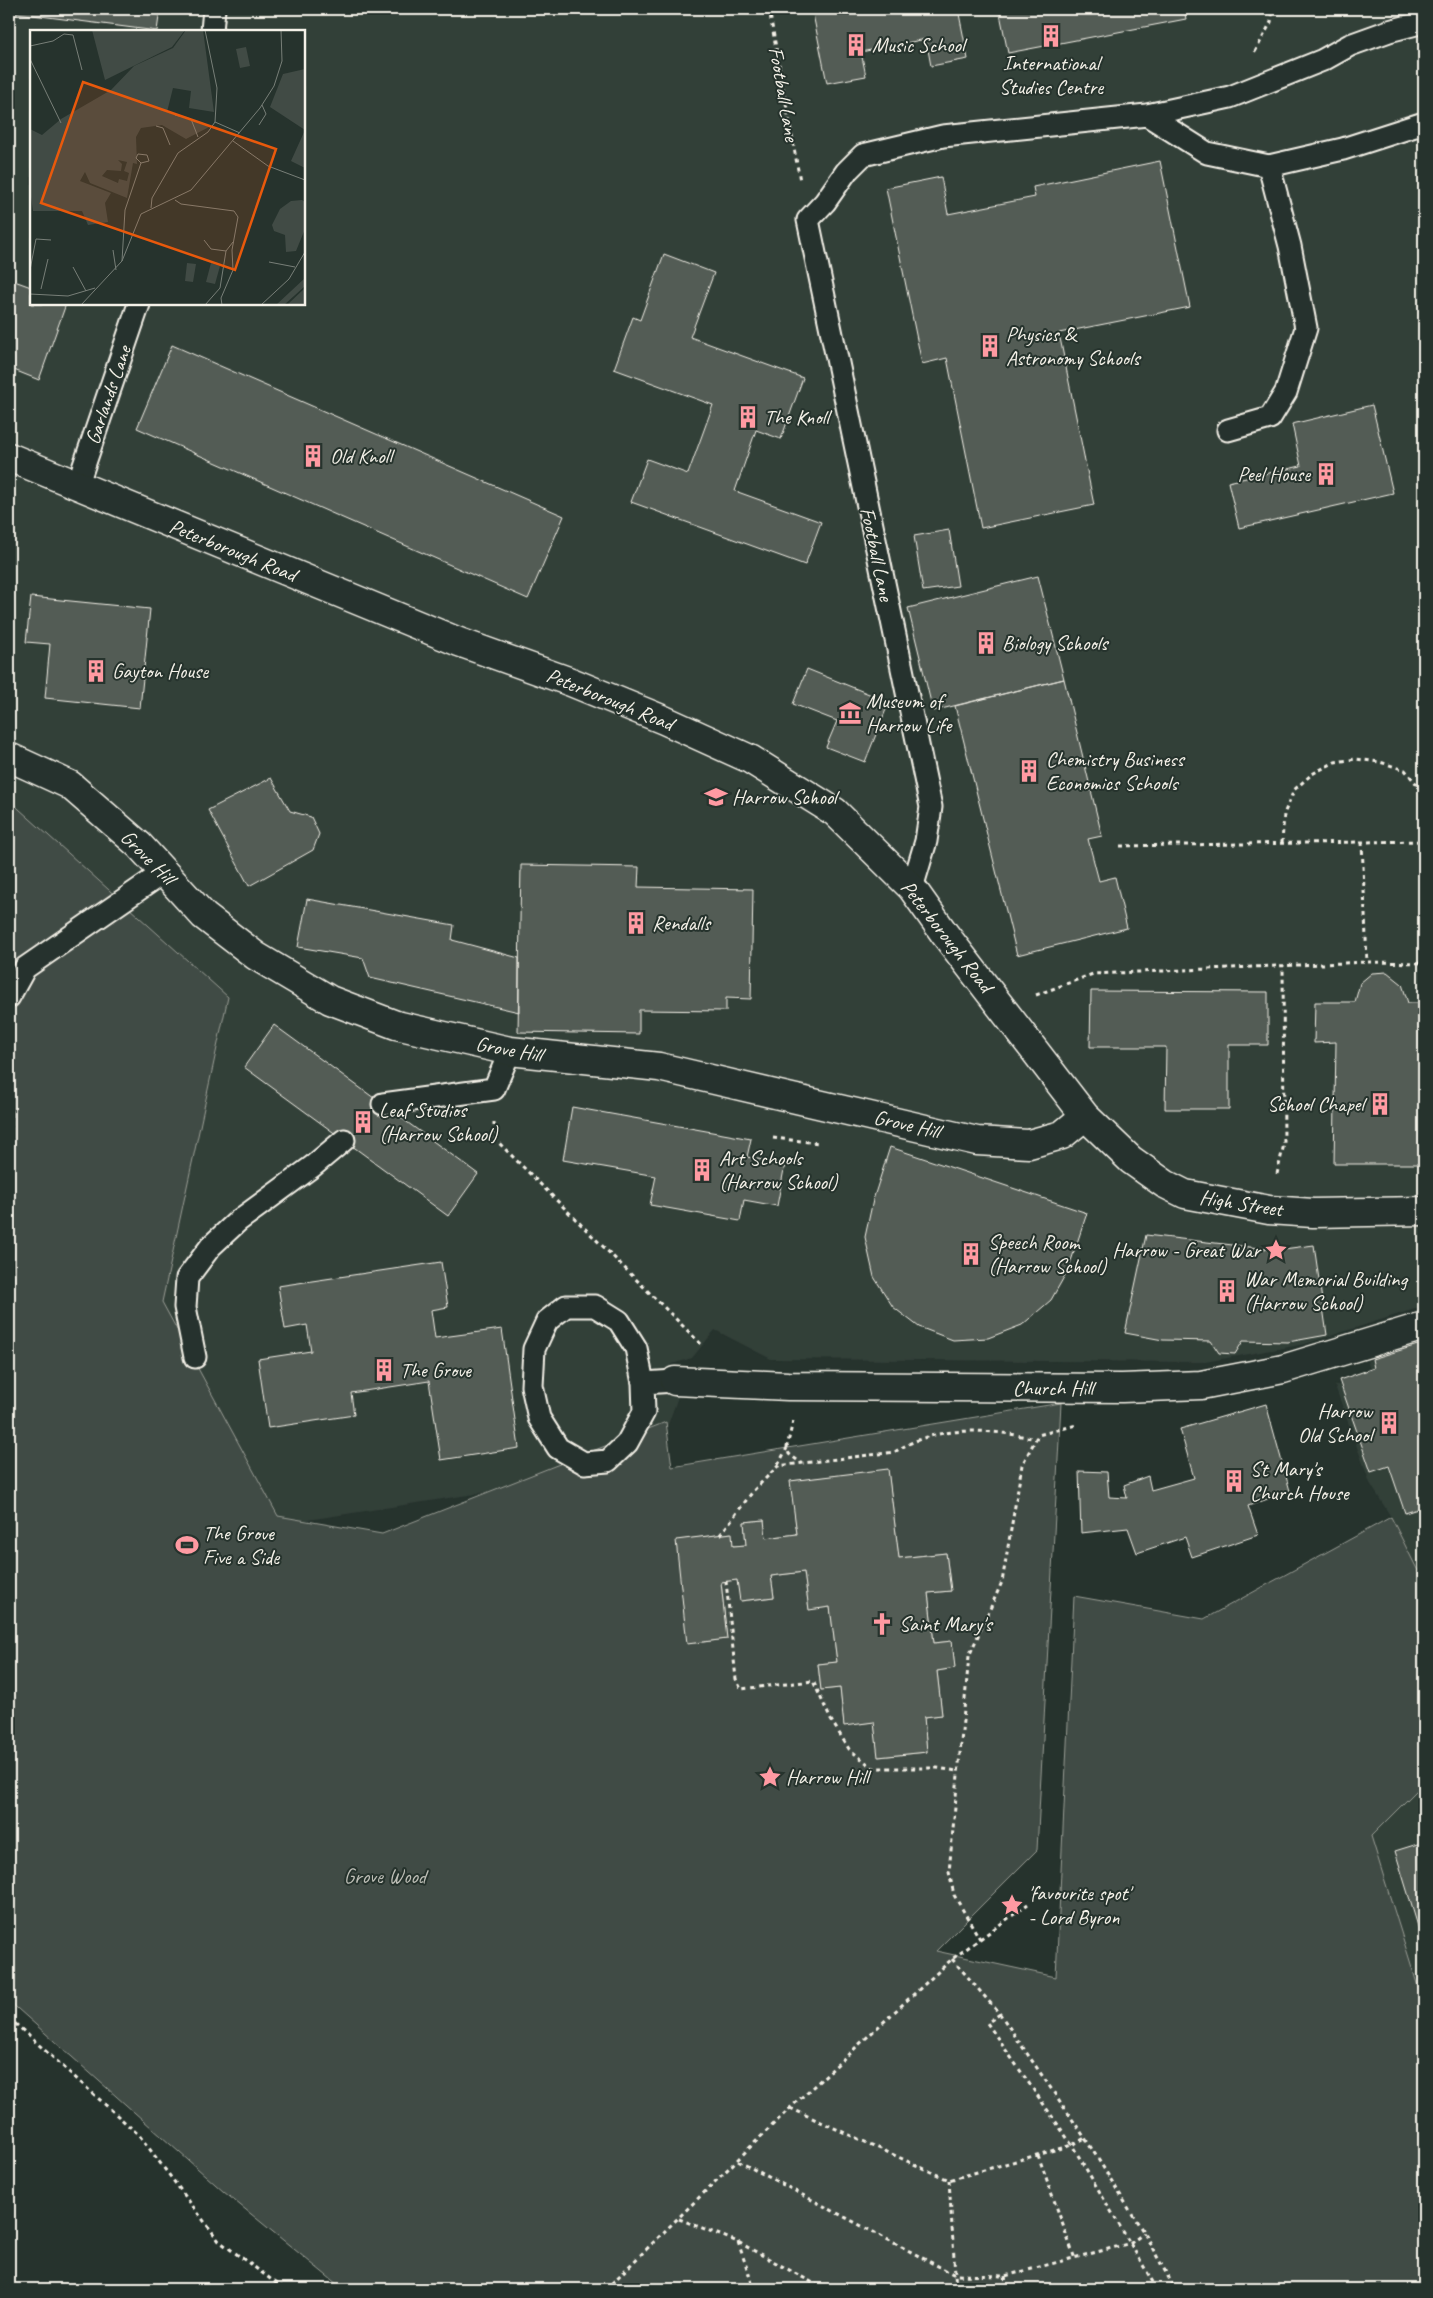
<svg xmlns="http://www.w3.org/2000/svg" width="1433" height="2298" font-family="Caveat,sans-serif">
  <rect width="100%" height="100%" fill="#26332d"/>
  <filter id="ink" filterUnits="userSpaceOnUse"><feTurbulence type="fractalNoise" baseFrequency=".02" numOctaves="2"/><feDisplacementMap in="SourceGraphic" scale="10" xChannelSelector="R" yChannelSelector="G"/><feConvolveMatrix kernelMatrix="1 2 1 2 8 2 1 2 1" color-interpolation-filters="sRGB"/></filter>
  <g filter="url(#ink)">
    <path fill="#333f39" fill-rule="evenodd" d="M9,9H1424V1306L1305,1344L1205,1362L771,1359L715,1330L692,1358L672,1364L679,1394L653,1466L263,1527L9,1306ZM31,31H304V304H31Z
      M1414,1346L1419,1360L1424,1358V1583L1391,1517L1370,1483L1335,1386L1372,1374L1367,1361Z
      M1424,1783V2006L1371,1836Z"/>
    <path fill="#414b45" stroke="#9a9e96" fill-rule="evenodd" d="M9,800L228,997L162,1302L278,1516L382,1534L666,1422L672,1467L1061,1403L1037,1850L936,1951L1056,1977L1074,1596L1204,1619L1391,1517L1424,1583V1783L1371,1836L1424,2006V2289H343L224,2192L9,2001V1298L14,1297ZM888,1470L899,1558L946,1553L951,1591L928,1593L934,1643L952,1641L955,1668L937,1671L942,1715L924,1717L927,1752L879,1757L874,1722L844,1725L840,1688L821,1690L818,1664L837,1662L830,1607L809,1609L804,1572L771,1576L774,1597L741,1601L737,1580L721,1582L727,1639L694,1643L681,1540L731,1533L733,1546L746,1545L744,1522L764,1520L766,1538L797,1534L791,1481Z"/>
    <path fill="#525c55" stroke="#f4f1e8" d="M9,9H160L157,31L9,12Z
      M812,9H958L968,59L931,66L926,39L861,52L866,76L827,83Z
      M999,9H1184L1186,19L1008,53Z
      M1160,161L1190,307L1059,333L1094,505L981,528L947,358L922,364L886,188L941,177L948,214L1035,197L1033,187Z
      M664,254L714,273L690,337L803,378L781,439L756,430L735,491L821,522L805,565L631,502L647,459L688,474L713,405L614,369L633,317L640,320Z
      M9,279L31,287V304H66L39,380L9,368Z
      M172,345L564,516L528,599L137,428Z
      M1372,405L1393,493L1239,528L1228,482L1301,466L1292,424Z
      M949,530L958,586L923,591L914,536Z
      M1038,576L1064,679L933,711L908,608Z
      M31,597L150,609L140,708L45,698L50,644L26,642Z
      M807,669L889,702L865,762L826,747L837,721L793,704Z
      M1064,679L1102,836L1088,839L1099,881L1115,877L1127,928L1017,955L955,706Z
      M271,778L290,811L311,817L319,834L313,850L249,886L208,810Z
      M521,865L639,867L638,887L753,889L751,999L726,998V1011L639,1010V1034L518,1032Z
      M307,899L454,925L452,940L519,958V1012L370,978L363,958L298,947Z
      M1387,972L1402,984L1408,1003H1424V1164H1334L1336,1042L1314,1043L1315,1002H1355L1360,983L1372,973Z
      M1091,991L1268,992V1045H1229V1109H1165L1166,1047H1090Z
      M274,1025L478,1174L448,1216L244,1067Z
      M572,1107L751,1139L747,1157L785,1164L777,1206L744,1200L740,1221L650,1205L656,1176L563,1160Z
      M890,1147L1087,1213L1068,1270L1051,1300L1022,1325L988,1338L953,1340L919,1327L893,1307L874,1277L865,1237L873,1200Z
      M1146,1235L1276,1250L1314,1245L1327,1335L1288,1342L1243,1341L1235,1354L1219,1353L1211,1341L1163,1340L1125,1333Z
      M441,1262L448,1307L431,1310L435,1338L502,1329L519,1448L441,1460L429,1381L351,1393L354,1415L268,1428L258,1359L311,1351L307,1325L285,1329L278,1286Z
      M1421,1344L1424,1353V1507L1405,1513L1389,1466L1371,1472L1339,1380L1374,1368L1372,1359Z
      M1266,1404L1290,1491L1248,1506L1258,1535L1192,1557L1185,1537L1137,1553L1128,1528L1081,1533L1079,1471L1107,1472L1109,1497L1127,1498L1124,1485L1148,1476L1151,1490L1194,1478L1180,1429Z
      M888,1469L899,1558L946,1553L951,1591L928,1593L934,1643L952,1641L955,1668L937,1671L942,1715L924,1717L927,1752L878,1757L874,1722L844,1726L840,1688L821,1690L818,1664L837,1662L830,1607L809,1610L804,1572L771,1576L774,1597L740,1601L737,1580L721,1582L727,1639L687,1644L676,1540L732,1533L733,1546L746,1545L744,1522L764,1520L766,1538L797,1534L790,1481Z
      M1424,1842V1946L1395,1851Z"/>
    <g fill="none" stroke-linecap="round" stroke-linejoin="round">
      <defs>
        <path id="service" d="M212,31L214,9
          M1147,115L1207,153L1269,166L1343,149L1424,123
          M1228,430L1270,418L1286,392L1306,328L1290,246L1269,166
          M77,486L139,304
          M912,888L926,841L931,807L808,220L825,202L846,172L863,155L943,136L1147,115L1230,97L1323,60L1350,45L1389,31L1424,22
          M9,997L25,968L164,872
          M383,1104L494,1089L510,1051
          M195,1357L185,1307L187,1278L211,1246L238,1221L313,1166L344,1140
          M643,1383L636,1348L619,1321L595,1306H566L547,1321L534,1349L532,1386L539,1418L558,1448L584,1463L608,1461L627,1443L644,1412L643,1383L675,1381"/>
        <path id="minor" d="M9,457L459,642L571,682L664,720L750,759L835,812L912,888L944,933L1085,1116L1131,1160L1165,1184L1185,1194L1269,1210L1313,1213L1424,1211
          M9,757L70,785L139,845L204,916L256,956L330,1000L396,1025L510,1051L659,1067L977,1141L1029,1144L1062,1135L1085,1116
          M675,1381L788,1386L1122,1388L1201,1385L1283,1369L1424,1326"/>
      </defs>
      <use href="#service" stroke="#f4f1e8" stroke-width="25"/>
      <use href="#minor" stroke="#f4f1e8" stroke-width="31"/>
      <path stroke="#f4f1e8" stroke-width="3" stroke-dasharray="4 4" stroke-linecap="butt" d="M769,9L800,181
        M1255,52L1271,22L1273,9
        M1362,842L1367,962
        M1282,843L1284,814L1294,790L1312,774L1335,762L1356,759L1380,762L1405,770L1424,793
        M1120,846L1424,841
        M1036,995L1093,974L1367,962L1424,963
        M494,1122V1138L703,1346
        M773,1138L819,1143
        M1277,1174L1284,1144L1283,965
        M793,1421L787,1447L789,1454L801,1463
        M778,1465L787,1448
        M720,1535L754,1490L778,1466L895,1452C935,1424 992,1429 1036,1439
        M726,1581L736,1679L741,1689L813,1681L831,1720L849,1749L873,1768H937L957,1771
        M980,1939L1028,1904
        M952,1959L1000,2014L1085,2138L1144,2233L1175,2289
        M1000,2014L987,2023L1072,2145L1157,2289
        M9,2018L139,2135L219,2241L284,2289
        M790,2108L949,2180L1072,2145L1085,2138
        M1038,2155L1075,2259
        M738,2161L955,2275L1005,2276L1131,2243L1144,2233
        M949,2180L956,2289
        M679,2219L738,2242L824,2289
        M738,2242L754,2289
        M1005,2276L1007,2289
        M606,2289L790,2108L952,1959L980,1939L954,1895L949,1872L969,1656L1002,1582L1022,1465L1038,1435L1077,1425"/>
      <use href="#service" stroke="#26332d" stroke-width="21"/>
      <use href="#minor" stroke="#26332d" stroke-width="28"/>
    </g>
  </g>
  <defs>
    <symbol id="building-bare" viewBox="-9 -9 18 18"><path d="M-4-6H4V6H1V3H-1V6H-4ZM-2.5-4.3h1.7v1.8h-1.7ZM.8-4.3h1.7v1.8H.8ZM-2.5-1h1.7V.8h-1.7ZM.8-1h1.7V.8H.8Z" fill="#ff9aa2" stroke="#26332d" stroke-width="2.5" paint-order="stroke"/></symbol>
    <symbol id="museum-bare" viewBox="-9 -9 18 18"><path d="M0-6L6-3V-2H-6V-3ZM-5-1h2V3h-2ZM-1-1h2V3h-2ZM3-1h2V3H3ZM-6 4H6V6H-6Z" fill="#ff9aa2" stroke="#26332d" stroke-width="2.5" paint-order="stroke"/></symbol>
    <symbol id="school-bare" viewBox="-9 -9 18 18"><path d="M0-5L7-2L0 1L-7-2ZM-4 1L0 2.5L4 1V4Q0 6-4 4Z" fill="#ff9aa2" stroke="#26332d" stroke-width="2.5" paint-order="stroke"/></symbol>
    <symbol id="sight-bare" viewBox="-9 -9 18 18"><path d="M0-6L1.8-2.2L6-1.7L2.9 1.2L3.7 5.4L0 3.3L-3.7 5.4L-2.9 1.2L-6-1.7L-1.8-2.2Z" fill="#ff9aa2" stroke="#26332d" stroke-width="2.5" paint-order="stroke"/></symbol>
    <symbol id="stadium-bare" viewBox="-9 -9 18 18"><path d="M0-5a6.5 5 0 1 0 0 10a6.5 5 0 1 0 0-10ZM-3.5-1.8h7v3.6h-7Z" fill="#ff9aa2" stroke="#26332d" stroke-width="2.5" paint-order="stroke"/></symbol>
    <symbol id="church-bare" viewBox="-9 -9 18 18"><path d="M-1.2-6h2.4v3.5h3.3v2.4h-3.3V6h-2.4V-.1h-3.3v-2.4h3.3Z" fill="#ff9aa2" stroke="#26332d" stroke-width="2.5" paint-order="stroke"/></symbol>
  </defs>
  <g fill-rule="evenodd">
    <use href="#building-bare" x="1035" y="20" width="32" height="32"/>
    <use href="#building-bare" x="840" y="29" width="32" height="32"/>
    <use href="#building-bare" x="974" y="330" width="32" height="32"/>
    <use href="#building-bare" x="732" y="401" width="32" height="32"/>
    <use href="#building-bare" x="297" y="440" width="32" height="32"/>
    <use href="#building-bare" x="1310" y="458" width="32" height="32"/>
    <use href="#building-bare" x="970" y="627" width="32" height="32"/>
    <use href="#building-bare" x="80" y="655" width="32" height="32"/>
    <use href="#museum-bare" x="834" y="697" width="32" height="32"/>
    <use href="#building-bare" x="1013" y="755" width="32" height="32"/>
    <use href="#school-bare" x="700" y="781" width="32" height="32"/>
    <use href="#building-bare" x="620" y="907" width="32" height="32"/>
    <use href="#building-bare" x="1364" y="1088" width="32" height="32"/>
    <use href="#building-bare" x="347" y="1106" width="32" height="32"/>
    <use href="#building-bare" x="686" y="1154" width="32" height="32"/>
    <use href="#sight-bare" x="1260" y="1234" width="32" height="32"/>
    <use href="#building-bare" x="955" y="1238" width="32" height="32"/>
    <use href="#building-bare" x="1211" y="1275" width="32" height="32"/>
    <use href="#building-bare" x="368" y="1354" width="32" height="32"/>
    <use href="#building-bare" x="1373" y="1407" width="32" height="32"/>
    <use href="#building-bare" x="1218" y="1465" width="32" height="32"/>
    <use href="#stadium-bare" x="171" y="1529" width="32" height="32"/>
    <use href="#church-bare" x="866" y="1608" width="32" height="32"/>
    <use href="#sight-bare" x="754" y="1761" width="32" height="32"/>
    <use href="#sight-bare" x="996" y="1889" width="32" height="32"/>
  </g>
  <g text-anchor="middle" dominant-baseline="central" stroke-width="4" stroke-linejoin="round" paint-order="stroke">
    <g font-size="21" fill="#f4f1e8" stroke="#26332d" text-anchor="start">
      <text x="872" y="45">Music School</text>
      <text x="1051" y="63" text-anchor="middle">International<tspan x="1051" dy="24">Studies Centre</tspan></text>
      <text x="1006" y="334">Physics &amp;<tspan x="1006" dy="24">Astronomy Schools</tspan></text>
      <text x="764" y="417">The Knoll</text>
      <text x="330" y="456">Old Knoll</text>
      <text x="1310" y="474" text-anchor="end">Peel House</text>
      <text x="1002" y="643">Biology Schools</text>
      <text x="112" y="671">Gayton House</text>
      <text x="866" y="701">Museum of<tspan x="866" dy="24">Harrow Life</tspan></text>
      <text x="1046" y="759">Chemistry Business<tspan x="1046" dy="24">Economics Schools</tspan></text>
      <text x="732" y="797">Harrow School</text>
      <text x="652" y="923">Rendalls</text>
      <text x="1364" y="1104" text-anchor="end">School Chapel</text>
      <text x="379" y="1110">Leaf Studios<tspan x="379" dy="24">(Harrow School)</tspan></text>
      <text x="719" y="1158">Art Schools<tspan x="719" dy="24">(Harrow School)</tspan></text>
      <text x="988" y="1242">Speech Room<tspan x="988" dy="24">(Harrow School)</tspan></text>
      <text x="1260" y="1250" text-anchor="end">Harrow - Great War</text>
      <text x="1244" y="1279">War Memorial Building<tspan x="1244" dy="24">(Harrow School)</tspan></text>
      <text x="400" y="1370">The Grove</text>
      <text x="1372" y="1411" text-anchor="end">Harrow<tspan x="1372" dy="24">Old School</tspan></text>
      <text x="1250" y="1469">St Mary's<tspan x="1250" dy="24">Church House</tspan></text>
      <text x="203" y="1533">The Grove<tspan x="203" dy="24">Five a Side</tspan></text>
      <text x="899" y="1624">Saint Mary's</text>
      <text x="786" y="1777">Harrow Hill</text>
      <text x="1028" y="1893">'favourite spot'<tspan x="1028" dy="24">- Lord Byron</tspan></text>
    </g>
    <g font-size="21" fill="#f4f1e8" stroke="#26332d">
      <text transform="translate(784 94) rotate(80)">Football Lane</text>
      <text transform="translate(108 395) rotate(-71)">Garlands Lane</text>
      <text transform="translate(233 550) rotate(22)">Peterborough Road</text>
      <text transform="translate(877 554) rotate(78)">Football Lane</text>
      <text transform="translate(610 699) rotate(22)">Peterborough Road</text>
      <text transform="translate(148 857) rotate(45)">Grove Hill</text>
      <text transform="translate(947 936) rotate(52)">Peterborough Road</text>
      <text transform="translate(509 1049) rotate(10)">Grove Hill</text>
      <text transform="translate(907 1124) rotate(13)">Grove Hill</text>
      <text transform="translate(1241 1203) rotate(9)">High Street</text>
      <text x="1053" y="1388">Church Hill</text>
    </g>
    <g font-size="21" fill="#bebfb7" stroke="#26332d">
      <text x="385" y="1876">Grove Wood</text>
    </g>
  </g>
  <g transform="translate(30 30)">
    <rect width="275" height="275" fill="#26332d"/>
    <path d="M62,0H155L142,17L75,50ZM156,0H173L184,82L159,78L161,61L143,58L137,82L179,97L156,109L132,95L111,98L106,107L107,134L103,133L97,168L60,153L55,142L50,151L81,163L75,173L78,192L58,195L52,181H3L1,167L0,208V99L12,105L31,89L81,60L104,36L143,18ZM88,130L97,132L94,141L99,143L97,151L89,149L88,153L72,146L77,140L91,141L92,134ZM216,17L220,36L210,38L206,19ZM275,39V138L261,131L275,100L240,77L253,44ZM272,170L275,172V199L266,221L256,222L255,205L244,201L242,195L250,179L261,171ZM157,233L166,234L163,252L155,251ZM181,233L190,236L185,254L176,252ZM275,248V256L254,275H246ZM275,258V275H257Z" fill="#414b45" fill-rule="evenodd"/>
    <path fill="none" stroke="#787f78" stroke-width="1" d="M0,16L23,11L34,4L43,5L52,40M0,29L31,93M145,85L161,89L168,107M185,92L210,103M229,95L236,84L232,75M126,96L133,98L140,115M203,111L238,136L275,150M145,170L151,174L204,181L208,187L202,220L203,240L191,268L192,275M121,178L122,168L148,123L178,102L185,92L187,58L175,0M174,210L181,219L196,221M83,220L86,240M92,231L95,180L111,133L106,128L108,124L117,125L119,131L111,133M239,232L265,237M43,237L56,261M0,240L6,209L21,210M11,259L18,229M0,264L38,266L65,258M51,275L92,231L111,184L161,160L230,78L244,56L252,31L251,0M175,275L190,258L196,221L203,212M231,275L259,249L275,222"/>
    <path fill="#e8590c" fill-opacity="0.15" stroke="#e8590c" stroke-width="2.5" d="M53,52L246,119L205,240L11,173Z"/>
    <rect width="275" height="275" fill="none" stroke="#f4f1e8" stroke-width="2.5"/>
  </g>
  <rect width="1433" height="2298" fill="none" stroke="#26332d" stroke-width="30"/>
  <rect x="15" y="15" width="1403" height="2268" fill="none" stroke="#f4f1e8" stroke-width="2" filter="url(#ink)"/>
</svg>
